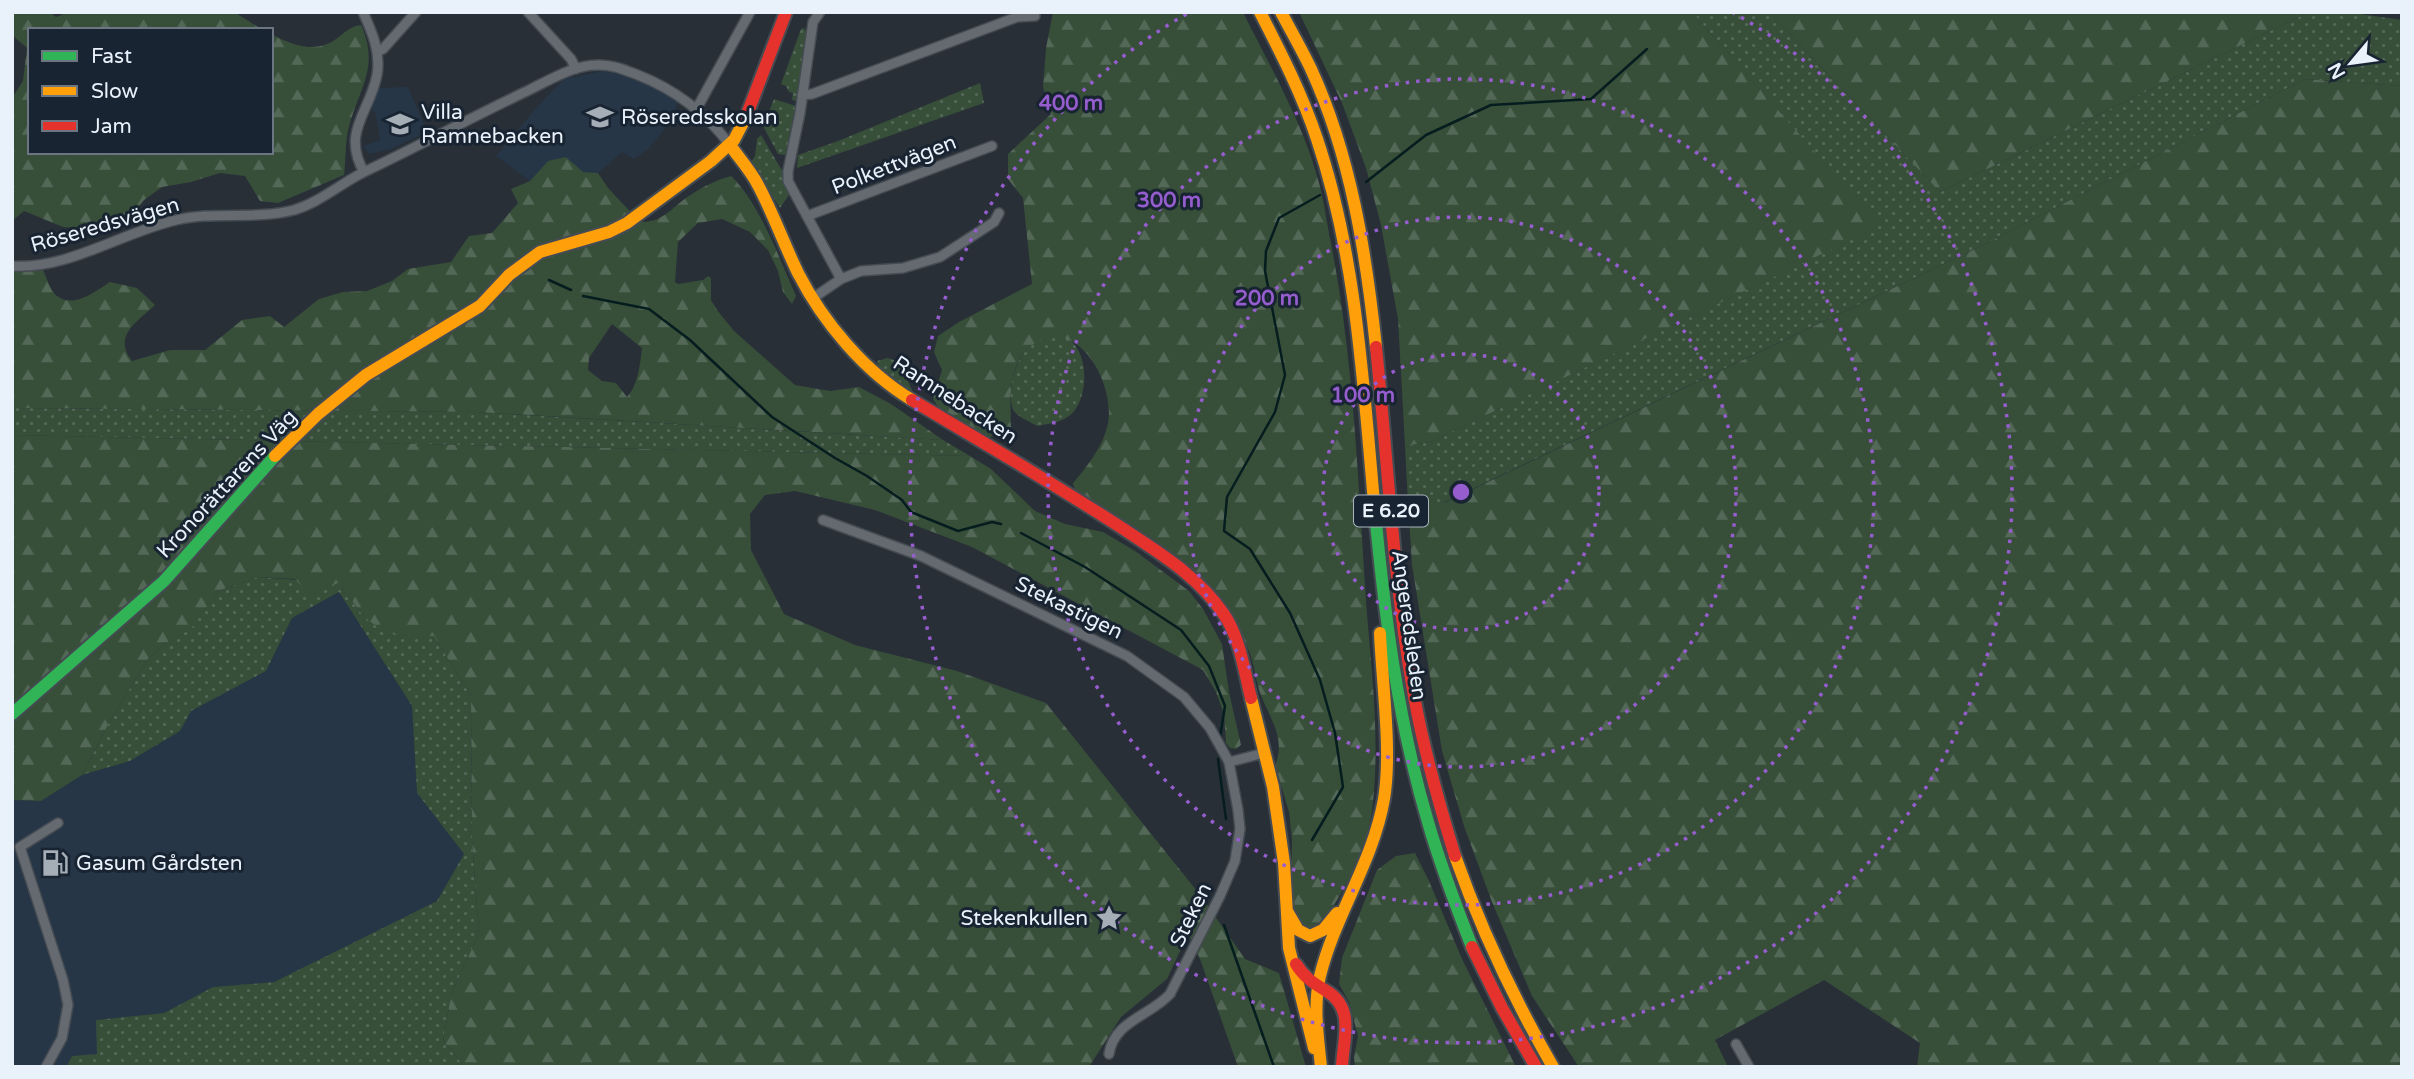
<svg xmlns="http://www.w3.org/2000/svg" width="2414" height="1079" font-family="'Varela Round',sans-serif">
  <defs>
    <pattern id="green-dots" width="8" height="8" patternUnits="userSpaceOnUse" patternTransform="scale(1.75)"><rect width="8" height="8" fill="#374e39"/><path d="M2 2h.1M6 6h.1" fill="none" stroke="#546857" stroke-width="1.8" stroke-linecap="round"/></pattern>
    <pattern id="forest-firs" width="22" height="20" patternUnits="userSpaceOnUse" patternTransform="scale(1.75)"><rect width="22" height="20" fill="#374e39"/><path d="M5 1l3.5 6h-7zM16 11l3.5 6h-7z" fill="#546857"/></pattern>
  </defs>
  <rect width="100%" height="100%" fill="#282f37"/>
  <path fill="#263647" d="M603,71L633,77L679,101L667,126L648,149L634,159L622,152L598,173L583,172L548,161L530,181L496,156L537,107L564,79Z
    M408,87L427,132L391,149L369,154L363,146L380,140L376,115L370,105L378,88Z
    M339,592L412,706L417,793L464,854L437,901L274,982L213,987L164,1013L97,1020V1055L72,1056L66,1067H12V800L41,801L82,775L130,761L180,731L191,711L266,671L292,618Z"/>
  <path fill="url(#green-dots)" d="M1692,12H1769L1940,192L2309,12H2346L2402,20V86L2305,79L1979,247L1443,503H1408L1405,446L1430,442L1879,226Z
    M804,28L807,33L797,101L792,100L793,93L789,92L786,86L781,84L801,29Z
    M980,83L984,103L797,168L798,155L838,141Z
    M774,99L796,106L787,155L778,154L763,126Z
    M761,135L783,172L791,192L780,208L751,162L755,156L757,139Z
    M1056,335C1061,337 1067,338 1071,341C1090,357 1088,402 1069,416C1060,423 1047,424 1037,426C1030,422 1019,418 1014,411C1011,406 1011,401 1011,395C1011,368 1025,337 1056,335Z
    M887,358C902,360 906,377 912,390L910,393L901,388L878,366L877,361Z
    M12,408L476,412L943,440L970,456L12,435Z
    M258,577L338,583L365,618L434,636L471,696L472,840L479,933L451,995L443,1041L465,1067H66L72,1056L97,1054L96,1020L164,1013L213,987L274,982L437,901L464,854L417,793L412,706L339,592L292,618L266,671L191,711L180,731L130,761L82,775L108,725L147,660L166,643L191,628L218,591Z"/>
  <path fill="url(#forest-firs)" fill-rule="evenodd" d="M12,12H50L56,17L69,12H234L263,30H30V152H271V34C292,45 315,54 336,39C344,33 351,26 361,25C381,69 357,90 348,131C345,145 346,161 344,175L278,203L260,201L245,176L220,173L191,182L162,187L144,200L130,218L101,230L63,227L24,211L12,221V98L23,81L27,48L12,35Z
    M1053,12H1243C1269,65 1301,119 1317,176C1324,198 1326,221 1331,243C1354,361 1358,482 1366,601C1371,668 1380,735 1373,802C1370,838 1354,874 1334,905C1325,920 1319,934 1299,925L1291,906L1292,839L1289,812L1275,765C1287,738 1268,716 1259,690C1255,677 1254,662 1248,649C1241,634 1233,616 1222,602C1185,554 1126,522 1075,490L1073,483C1087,467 1104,445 1108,423C1115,386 1081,320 1039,341C1030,345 1021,354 1017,364C1008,385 1011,410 1011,433L985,438L940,410L933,399L942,370L934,352L938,336L959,322L1032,284L1023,198L1008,179V154L1051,114L1043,87L1046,48Z
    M1299,12H1692L1880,226L1430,442L1405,446L1398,319L1381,225L1366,168L1342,103Z
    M1769,12H2309L1940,192Z
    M2305,79L2402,86V1067H1917L1920,1043L1824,980L1715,1040L1728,1067H1579L1532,996L1492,902L1464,826L1442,751L1412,565L1408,503H1444L1979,247Z
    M566,157L583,172L598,173L608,188L640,222C663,223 672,207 689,196C702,187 716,180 731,176C759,202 780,260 796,296L792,304L783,292L778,271L768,250L750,232L722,219L698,223L678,242L675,282L678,284L703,280L708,276L711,278V300L717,310L734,331L795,385L830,391L859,387L891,404L943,440L477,412L12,408V272L43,270C47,278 50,291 57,296C74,309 96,291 110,282L137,288L155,305C138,321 112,336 132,361L170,350H205L242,320L270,316L284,327L319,299L343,292L367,291L392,281L408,269L451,262L469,236L492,233L518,203L511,189L530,181L548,161ZM612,324L642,348C640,365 638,385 627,397L616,383L602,381L588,370L589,358Z
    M12,435L970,456L991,469L1035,511L1065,524L1103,532L1135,551L1189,591L1203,609L1222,644L1229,692L1241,745L1236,749L1230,748L1226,743L1224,714L1216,692L1203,670L972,547L875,510L795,491L765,495L750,514L751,550L784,614L855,645L957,671L1046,703L1201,896L1245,959L1279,973L1306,1067H1238L1200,959L1188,934L1167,979L1121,1017L1089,1067H465L443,1041L451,995L479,933L472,840L471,696L434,636L388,634L365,618L338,583L310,595L295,579L258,577L218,591L191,629L166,643L147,660L108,725L82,775L41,801L12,800Z
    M1415,853L1429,881L1462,959L1516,1067H1355L1354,1057L1358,1036L1349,1002L1339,984L1342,958L1377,870L1396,856Z"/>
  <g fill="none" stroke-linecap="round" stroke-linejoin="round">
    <path stroke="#051d1f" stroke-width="2.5" d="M1366,182L1426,135L1491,105L1591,99L1647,49
      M549,280L571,290
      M583,296L649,309L690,340L772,417L835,458L867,476L902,500L911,512L958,531L992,522L1001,524
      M1021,533L1085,567L1181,630L1209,666L1225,706L1220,737
      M1218,759L1226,819
      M1312,840L1343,787L1335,733L1320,680L1290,613L1250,549L1224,531L1227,497L1275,412L1285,375L1265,271L1266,251L1279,218L1320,195
      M1224,925L1274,1067"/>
    <defs>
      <path id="street" d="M363,12C372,32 381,52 377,75C370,112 341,132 364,172C419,146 472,117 527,91C548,81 573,65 597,65C611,64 625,70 638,75C676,90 705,112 730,145
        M528,12L571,59L576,69
        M820,12L813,22L800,113L788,171V181L841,279
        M378,51L383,49L416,12
        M802,95L812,94L1017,17L1035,16
        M697,108L750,12
        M807,216L992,146
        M12,266C67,270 123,232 176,220C215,211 255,220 294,210C320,202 340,184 364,172
        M813,298L841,279L861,271L903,268L940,257L994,222L999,213
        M823,520L921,556L1127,656L1184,697L1210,728L1229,762L1264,753
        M1736,1044L1749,1067
        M1109,1054C1114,1021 1150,1016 1170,994L1220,896L1235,861L1240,829L1238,810L1229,762
        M46,1067L62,1038L68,1005L63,980L20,847L58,823"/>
      <path id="fast" d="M1374,502C1384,610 1397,718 1428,822C1440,864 1456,906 1472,947
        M12,714L164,581L275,456"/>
      <path id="slow" d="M1260,12C1281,53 1302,94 1317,139C1356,255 1363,381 1374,502
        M1281,12C1291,31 1302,50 1311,69C1351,156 1366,253 1376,347
        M730,145C739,158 751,171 758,185C773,213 784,244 798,273C823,322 865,372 912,400
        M275,456L318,414L366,375L480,306L509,275L540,252L609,232L627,223L711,161L734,140L746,117
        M1251,698L1273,787L1284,863L1289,948L1314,1048
        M1455,856C1481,930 1514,999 1553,1067
        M1287,911L1298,930L1310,936L1323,930L1337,913
        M1321,1067C1318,1037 1313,1006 1320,976C1335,915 1373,862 1384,799C1392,751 1382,683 1380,633"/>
      <path id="jam" d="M746,117L786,12
        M1376,347C1388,463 1393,581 1414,696C1424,751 1439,804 1455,856
        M912,400C982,442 1053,483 1122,528C1159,553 1197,575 1223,613C1240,637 1244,670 1251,698
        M1472,947L1502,1008L1536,1067
        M1296,964C1304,977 1313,983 1325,990C1356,1008 1343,1038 1342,1067"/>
    </defs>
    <use href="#street" stroke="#454b52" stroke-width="12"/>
    <use href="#fast" stroke="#454b52" stroke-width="16"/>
    <use href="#slow" stroke="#454b52" stroke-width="16"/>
    <use href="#jam" stroke="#454b52" stroke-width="16"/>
    <use href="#street" stroke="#646a70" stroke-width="9"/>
    <use href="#fast" stroke="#30b455" stroke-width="12"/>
    <use href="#slow" stroke="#ff9f0a" stroke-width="12"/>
    <use href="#jam" stroke="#e5322d" stroke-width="12"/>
  </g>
  <g fill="none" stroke="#965dce" stroke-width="3.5" stroke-dasharray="3.5 7">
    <circle cx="1461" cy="492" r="138"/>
    <circle cx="1461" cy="492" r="275"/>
    <circle cx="1461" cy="492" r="413"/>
    <path d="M1732 12A551 551 0 1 1 1190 12"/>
  </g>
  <defs>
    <symbol id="school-bare" viewBox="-9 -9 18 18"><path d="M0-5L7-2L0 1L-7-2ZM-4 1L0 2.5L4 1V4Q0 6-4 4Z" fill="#a5adb6" stroke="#182432" stroke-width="2.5" paint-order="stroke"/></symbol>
    <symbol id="fuel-bare" viewBox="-9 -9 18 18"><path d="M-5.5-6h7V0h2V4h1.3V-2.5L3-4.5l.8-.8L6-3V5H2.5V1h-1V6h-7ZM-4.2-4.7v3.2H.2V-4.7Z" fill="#a5adb6" stroke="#182432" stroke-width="2.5" paint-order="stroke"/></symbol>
    <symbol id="sight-bare" viewBox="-9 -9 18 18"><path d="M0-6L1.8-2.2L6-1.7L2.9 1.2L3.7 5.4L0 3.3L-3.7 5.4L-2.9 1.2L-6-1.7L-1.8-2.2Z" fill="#a5adb6" stroke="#182432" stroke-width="2.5" paint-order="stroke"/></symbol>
  </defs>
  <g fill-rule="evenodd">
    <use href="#school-bare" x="581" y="98" width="38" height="38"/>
    <use href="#school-bare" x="381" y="105" width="38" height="38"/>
    <use href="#fuel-bare" x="36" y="844" width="38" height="38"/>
    <use href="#sight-bare" x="1090" y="899" width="38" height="38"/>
  </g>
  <g text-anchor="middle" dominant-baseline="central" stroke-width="6" stroke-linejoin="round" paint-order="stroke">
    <rect fill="#182432" stroke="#aab4bf" stroke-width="2" x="1354" y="495.5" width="74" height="31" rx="5"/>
    <g font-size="19" font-weight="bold" fill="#e9f1fb">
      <text x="1391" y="511">E 6.20</text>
    </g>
    <g font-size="21" fill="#e9f1fb" stroke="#182432" text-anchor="start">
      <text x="421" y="112">Villa<tspan x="421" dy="24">Ramnebacken</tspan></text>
      <text x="621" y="117">Röseredsskolan</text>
      <text x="76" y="863">Gasum Gårdsten</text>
      <text x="1088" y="918" text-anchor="end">Stekenkullen</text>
    </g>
    <g font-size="21" fill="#e9f1fb" stroke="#182432">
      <text transform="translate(894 165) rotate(-21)">Polkettvägen</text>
      <text transform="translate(105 225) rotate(-16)">Röseredsvägen</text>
      <text transform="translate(955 400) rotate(33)">Ramnebacken</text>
      <text transform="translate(227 484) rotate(-47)">Kronorättarens Väg</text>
      <text transform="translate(1069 608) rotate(26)">Stekastigen</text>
      <text transform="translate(1409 625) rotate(82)">Angeredsleden</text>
      <text transform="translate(1191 915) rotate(-64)">Steken</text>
    </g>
  </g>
  <circle cx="1461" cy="492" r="10" fill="#965dce" stroke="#182432" stroke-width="3.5"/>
  <g font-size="21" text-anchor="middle" font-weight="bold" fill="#965dce" stroke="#182432" stroke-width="6" stroke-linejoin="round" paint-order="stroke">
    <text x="1071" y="110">400 m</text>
    <text x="1169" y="207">300 m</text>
    <text x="1267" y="305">200 m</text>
    <text x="1363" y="402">100 m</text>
  </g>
  <rect width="2414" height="1079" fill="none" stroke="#e9f1fb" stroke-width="28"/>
  <rect x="28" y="28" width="245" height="126" fill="#182432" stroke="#6c7682" stroke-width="2"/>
  <rect x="42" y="51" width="35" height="10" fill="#30b455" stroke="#6c7682" stroke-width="2"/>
  <text x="91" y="63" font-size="21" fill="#e9f1fb">Fast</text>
  <rect x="42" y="86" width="35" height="10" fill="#ff9f0a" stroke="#6c7682" stroke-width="2"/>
  <text x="91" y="98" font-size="21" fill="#e9f1fb">Slow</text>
  <rect x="42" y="121" width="35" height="10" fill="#e5322d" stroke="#6c7682" stroke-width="2"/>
  <text x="91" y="133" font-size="21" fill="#e9f1fb">Jam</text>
  <g transform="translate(2351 63) rotate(241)" stroke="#182432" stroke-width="5" paint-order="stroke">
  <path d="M0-5L12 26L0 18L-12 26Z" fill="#e9f1fb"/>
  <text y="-10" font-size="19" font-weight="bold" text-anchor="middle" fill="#e9f1fb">N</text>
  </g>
</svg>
